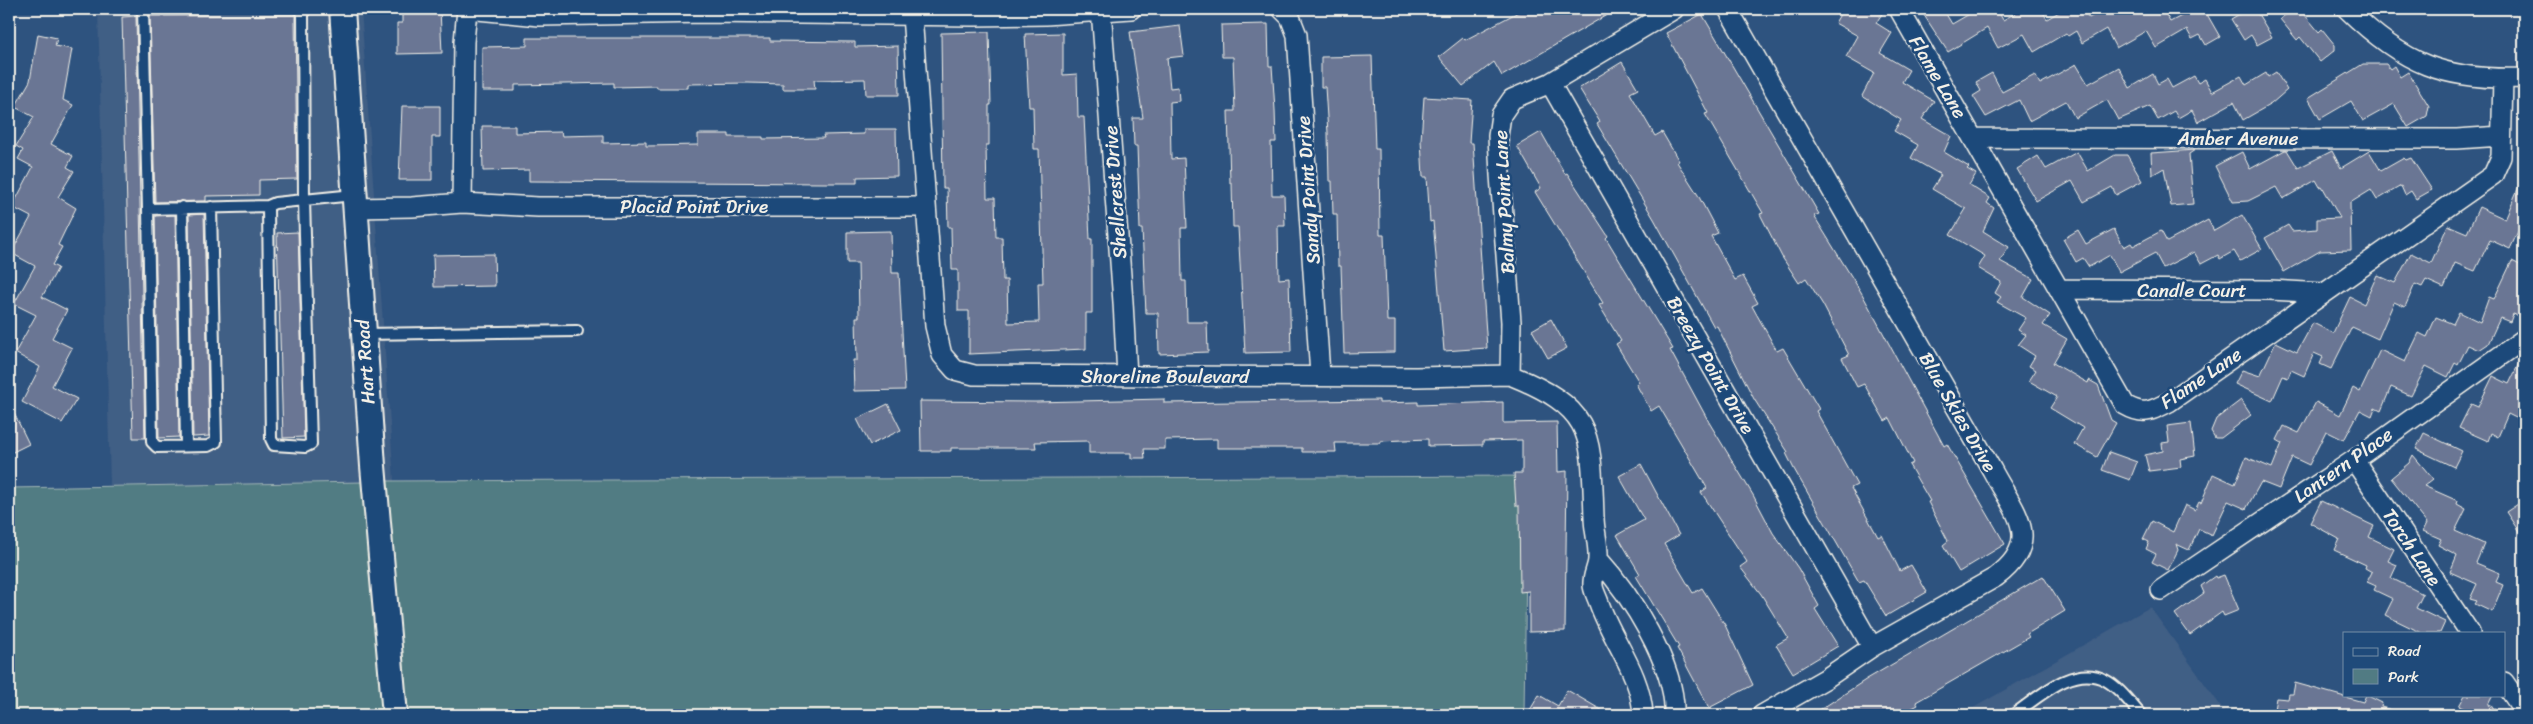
<svg xmlns="http://www.w3.org/2000/svg" width="2533" height="724" font-family="Sriracha,sans-serif">
  <rect width="100%" height="100%" fill="#2e537f"/>
  <filter id="ink" filterUnits="userSpaceOnUse"><feTurbulence type="fractalNoise" baseFrequency=".02" numOctaves="2"/><feDisplacementMap in="SourceGraphic" scale="10" xChannelSelector="R" yChannelSelector="G"/><feConvolveMatrix kernelMatrix="1 2 1 2 8 2 1 2 1" color-interpolation-filters="sRGB"/></filter>
  <g filter="url(#ink)">
    <path fill="#405e85" d="M98,9H333L364,482L110,486Z
      M351,9H361L394,481H383Z
      M2150,607L2227,715H1961Z"/>
    <path fill="#517b83" stroke="#a2b6b6" d="M1527,476L1524,715H405L383,481Z
      M364,482L386,715H9V488Z"/>
    <path fill="#6b7694" stroke="#f4f1e8" d="M402,9H440L442,53L397,54V23H402Z
      M1524,9H1617L1502,76L1494,62L1463,86L1439,57L1463,38L1465,40Z
      M1843,9H1885L1876,23L1892,33L1880,53L1909,70L1902,82L1934,101L1922,119L1951,136L1944,152L1969,167L1967,169L1976,174L1969,185L1990,198L1987,203L1994,208L1983,231L2009,247L2000,261L2033,279L2023,297L2050,315L2043,325L2067,339L2053,363L2088,383L2089,380L2098,385L2111,420L2116,423L2097,457L2074,444L2083,428L2050,408L2057,397L2029,381L2036,370L2029,366L2035,356L2018,345L2026,335L2018,330L2026,318L1997,302L2001,297L1995,293L2001,282L1978,268L1985,256L1950,235L1966,209L1932,189L1941,175L1911,158L1918,145L1894,131L1901,120L1862,96L1874,73L1846,57L1858,36L1835,23Z
      M1920,9H1943L1952,24L1978,9H1997L2003,20L2023,9H2041L2047,19L2064,9H2083L2089,18L2105,9H2163L2170,22L2195,9H2204L2220,37L2206,45L2200,35L2192,39L2187,30L2156,48L2146,31L2116,48L2106,29L2082,43L2076,31L2068,36L2066,33L2034,52L2024,34L1998,48L1987,28L1948,52Z
      M2248,9H2255L2272,37L2257,45L2251,35L2244,40L2231,19Z
      M2293,9H2300L2319,32L2322,29L2335,45V50L2320,62L2300,37L2297,40L2280,19Z
      M1702,14L1819,214L1814,216L1861,292L1944,446L1947,444L2005,544L1959,572L1943,545L1948,541L1928,502L1930,501L1909,465L1913,463L1890,418L1885,421L1864,384L1857,387L1842,358L1849,355L1823,305L1806,278L1799,283L1782,257L1760,214L1763,213L1705,114L1708,113L1666,33Z
      M295,15L297,179L259,180V195L206,196V201L155,202L150,16Z
      M136,16L145,438H133L122,17Z
      M1268,24L1269,66H1272L1275,110L1276,142H1271L1272,195H1284L1285,226H1278L1279,279L1289,278L1291,352L1245,353L1238,227H1233L1232,183H1230L1228,111H1235L1233,57H1222L1221,25Z
      M1180,26L1184,56L1167,58L1170,88L1178,87L1179,101L1170,102L1171,159L1184,158L1187,228H1181L1182,281H1186L1187,322H1207L1208,352L1159,354L1158,313H1146L1142,229H1140L1137,146H1134L1133,118H1143L1130,32Z
      M989,32L991,105H989V145H986L987,198H995L996,237H1002L1003,280H1007L1008,323L1039,322L1038,283H1043L1039,149H1034L1033,107H1029L1025,34L1063,33V75L1077,74L1078,117H1084L1090,239H1092V313H1086V349L969,354V311H958V270H952L951,227H948L947,188H943L941,33Z
      M38,34L57,38L55,46L72,49L63,100L73,105L51,144L73,156L67,167L74,171L58,197L76,208L58,245L62,247L52,265L58,268L42,297L67,310L52,338L72,348L52,386L77,399L62,423L22,402L40,367L15,353L36,315L14,304L35,266L11,253L31,217L12,207L33,167L18,159L23,150L16,146L34,117L15,107L30,81Z
      M527,38H770V41L855,42V47L898,46L899,95H866L865,79L814,80L815,89H783V84L748,83L688,84V88H657V86L614,87V83L515,85V91H482V47L527,46Z
      M1372,56L1375,149H1379L1380,235H1384L1387,321H1395V352L1344,353L1341,266H1338L1337,214H1333L1332,181H1329L1328,133L1325,87H1321V57Z
      M1622,62L1638,89L1630,93L1655,136L1662,132L1679,161L1677,162L1698,195L1718,233L1711,236L1735,280L1743,276L1758,303L1752,306L1777,351L1783,348L1819,409L1816,411L1857,485L1851,488L1878,537L1882,535L1900,571L1911,565L1927,592L1886,616L1864,580L1859,582L1794,469L1786,453L1788,452L1754,399L1717,326L1714,327L1654,219L1597,124L1600,122L1579,88Z
      M2076,64L2088,84L2119,67L2130,88L2153,74L2158,84L2167,79L2172,88L2194,76L2198,83L2205,79L2212,92L2241,76L2246,85L2266,73L2268,77L2276,72L2287,90L2271,104L2243,120L2234,102L2198,122L2192,110L2178,118L2174,111L2158,120L2150,106L2118,120L2107,100L2075,118L2066,101L2029,121L2019,100L1986,117L1973,96L1981,91L1976,82L1992,73L2002,92L2035,75L2040,84Z
      M2363,64H2386L2390,69L2394,66L2400,77L2408,72L2429,106L2427,116L2408,127L2394,104L2363,121L2351,101L2320,119L2308,98Z
      M1424,97L1472,100L1469,143H1473L1487,348L1444,351L1433,221L1430,222L1427,177H1423L1421,140Z
      M402,106H440V137H432V180H399Z
      M482,126H515V133L561,132L562,136L603,135V143L646,142V146L698,145V134H729V137H763V139L824,138L823,135L864,134V129H896L897,176L857,177V183H824L529,181V170L483,171Z
      M1541,132L1565,174L1567,173L1608,236L1606,238L1673,349L1670,350L1710,424L1753,495L1773,533L1798,568L1819,606L1815,609L1838,646L1793,673L1776,645L1788,638L1761,594L1740,567L1747,562L1701,492L1707,488L1659,406L1651,411L1636,384L1639,382L1616,344L1621,341L1599,305L1603,303L1535,192L1541,188L1517,146Z
      M2195,150L2189,154L2193,204L2171,206L2164,168L2152,175L2151,153Z
      M2285,150H2287L2298,168L2332,151L2341,168L2369,151L2381,171L2404,158L2406,160L2411,158L2432,190L2416,199L2411,191L2405,195L2401,186L2377,200L2371,190L2350,203L2351,250L2320,251L2284,272L2265,238L2288,225L2292,231L2317,229V219L2340,218L2322,186L2320,187L2316,180L2283,199L2276,187L2248,201L2233,202L2215,166L2242,152L2250,169Z
      M2077,152L2088,171L2115,155H2127L2142,181L2116,195L2112,187L2084,202L2072,181L2036,201L2017,169L2038,156L2046,169Z
      M2524,175V218L2510,249L2490,240L2475,271L2455,263L2444,288L2426,280L2422,287L2415,284L2405,307L2394,302L2378,339L2352,327L2331,369L2320,364L2323,357L2314,353L2304,376L2291,370L2288,378L2283,376L2272,401L2235,384L2242,370L2260,376L2276,342L2297,352L2313,323L2333,333L2350,297L2364,304L2377,275L2395,283L2411,253L2431,263L2448,225L2467,233L2479,207L2505,219Z
      M204,214L209,436L193,437L189,215Z
      M175,215L179,437L159,438L155,216Z
      M2242,215L2262,249L2240,261L2234,251L2220,259L2218,255L2201,264L2194,252L2163,268L2155,253L2119,272L2110,255L2089,267L2083,258L2076,262L2063,239L2078,230L2086,244L2114,229L2124,247L2131,243L2133,246L2161,231L2167,242L2208,220L2214,231Z
      M891,231L892,273H899L905,390L854,391L853,360H857L856,317H859L858,263H847V232Z
      M298,232L304,437L283,438L277,233Z
      M494,254L495,286L434,287L433,255Z
      M2512,261L2524,267V302L2519,316L2513,314L2510,322L2500,318L2488,344L2479,350L2468,345L2458,365L2455,363L2448,377L2426,366L2411,396L2391,387L2381,411L2375,408L2372,416L2360,410L2344,440L2326,431L2309,465L2292,457L2279,489L2261,482L2246,509L2228,501L2212,535L2199,529L2189,550L2176,544L2178,550L2168,570L2152,562L2156,554L2146,549L2149,542L2143,539L2152,521L2173,532L2185,505L2195,510L2199,502L2201,503L2213,474L2235,484L2246,457L2272,468L2282,443L2277,440L2284,426L2299,433L2316,402L2340,415L2353,388L2360,392L2380,350L2405,362L2419,333L2427,337L2436,317L2453,324L2459,312L2480,322L2489,297L2494,299Z
      M1551,319L1567,348L1548,358L1532,330Z
      M2524,353V411L2520,420L2508,414L2498,437L2491,433L2488,441L2459,428L2471,404L2478,407L2493,376L2509,384Z
      M1164,399V403L1379,400V403L1418,402V405L1503,402V423L1557,422L1558,472L1567,471L1565,631L1529,632V591L1520,592L1519,506H1516L1514,473H1522V440L1483,441V445L1428,446V439L1380,441V443H1335L1336,452H1302V448H1217V439L1165,440V449H1144L1145,458H1131V453H1089V441L1035,442L1036,448H951V451H921L920,401L1035,402Z
      M2241,400L2251,415L2221,438H2215L2211,431L2216,419Z
      M9,403L29,444L9,454Z
      M888,404L901,430L870,445L857,419Z
      M2191,423L2195,456L2180,459L2181,467L2149,471L2145,455L2163,451L2162,443L2169,442L2167,426Z
      M2424,433L2462,451L2454,467L2416,449Z
      M2109,452L2137,462L2130,480L2102,470Z
      M2413,455L2433,479L2424,486L2458,501L2457,504L2466,509L2455,531L2484,544L2476,563L2500,573L2496,582L2503,585L2492,612L2475,604L2477,601L2470,599L2477,584L2450,572L2457,555L2438,545L2441,539L2423,531L2427,523L2391,478L2409,463Z
      M1641,464L1679,535L1664,544L1693,593L1702,588L1725,625L1753,685L1709,708L1677,648L1679,647L1636,576L1640,574L1617,535L1644,520L1619,476Z
      M2524,500V539L2506,512Z
      M2321,501L2374,526L2369,537L2394,549L2388,561L2397,565L2391,578L2423,594L2416,608L2445,622L2440,633H2422L2385,615L2393,599L2374,590L2376,586L2367,582L2372,572L2365,568L2366,565L2334,550L2339,539L2310,523Z
      M2224,575L2239,610L2224,616L2222,612L2190,635L2175,614L2204,593L2201,586L2215,576L2216,578Z
      M2043,576L2065,611L2027,634L2029,637L1916,702L1918,705L1899,715H1812L1867,679Z
      M2295,683L2363,702L2366,695L2382,703L2381,707L2395,711L2394,715H2273L2276,698L2288,699L2289,694H2293Z
      M1567,690L1610,715H1527L1539,695L1558,706Z
      M2465,695H2493L2488,705L2508,715H2464L2467,710L2459,706Z"/>
    <g fill="none" stroke-linecap="round" stroke-linejoin="round">
      <defs>
        <path id="service" d="M143,9L148,209L268,206
          M299,9L303,13L304,200L275,203L268,206V208L271,439L274,445L305,447L311,444L304,200L354,195
          M182,207L186,446
          M148,209L152,442L157,447L208,446L216,442L211,207
          M364,334L577,331
          M2013,715C2038,698 2073,663 2105,680C2119,687 2131,704 2141,715"/>
        <path id="minor" d="M467,9L540,16L706,13L973,16L1046,15L1131,9
          M1101,9L1123,302L1127,376
          M1282,9L1290,17L1297,35L1320,375
          M1728,9L1992,470C2014,512 2045,540 1996,577L1872,647L1825,679L1762,715
          M1899,9L2125,405C2144,416 2151,411 2169,402L2493,175L2501,157L2503,79
          M2347,9C2403,64 2445,81 2524,78
          M912,15L935,326L942,355L955,370L974,375L1416,377L1510,375C1595,409 1591,433 1594,517C1594,531 1599,545 1598,559C1598,567 1592,576 1593,585C1593,590 1597,597 1599,603C1612,641 1641,673 1643,715
          M1550,83L1872,647
          M1974,138L2457,139L2501,136
          M462,203L464,42L467,9
          M354,208L412,207L462,203L538,207H925
          M2059,289L2270,290L2324,293
          M1510,375L1511,322L1500,175L1498,136L1501,115L1512,99L1550,83L1674,9
          M2354,460L2470,633
          M1598,559C1630,594 1677,667 1674,715
          M2161,590L2354,460L2524,339
          M2504,682L2524,711"/>
        <path id="tertiary" d="M342,9L373,466L395,715"/>
      </defs>
      <use href="#service" stroke="#f4f1e8" stroke-width="14"/>
      <use href="#minor" stroke="#f4f1e8" stroke-width="22"/>
      <use href="#tertiary" stroke="#f4f1e8" stroke-width="28"/>
      <use href="#service" stroke="#1f4a7a" stroke-width="10"/>
      <use href="#minor" stroke="#1f4a7a" stroke-width="19"/>
      <use href="#tertiary" stroke="#1f4a7a" stroke-width="24"/>
    </g>
  </g>
  <g text-anchor="middle" dominant-baseline="central" stroke-width="5" stroke-linejoin="round" paint-order="stroke">
    <g font-size="19" fill="#f4f1e8" stroke="#1f4a7a">
      <text transform="translate(1938 77) rotate(59)">Flame Lane</text>
      <text x="2238" y="138">Amber Avenue</text>
      <text transform="translate(1308 190) rotate(-94)">Sandy Point Drive</text>
      <text transform="translate(1115 192) rotate(-94)">Shellcrest Drive</text>
      <text transform="translate(1504 202) rotate(-93)">Balmy Point Lane</text>
      <text x="694" y="206">Placid Point Drive</text>
      <text x="2192" y="290">Candle Court</text>
      <text transform="translate(365 362) rotate(-94)">Hart Road</text>
      <text transform="translate(1711 365) rotate(60)">Breezy Point Drive</text>
      <text x="1165" y="376">Shoreline Boulevard</text>
      <text transform="translate(2201 378) rotate(-34)">Flame Lane</text>
      <text transform="translate(1958 412) rotate(60)">Blue Skies Drive</text>
      <text transform="translate(2343 465) rotate(-35)">Lantern Place</text>
      <text transform="translate(2412 547) rotate(56)">Torch Lane</text>
    </g>
  </g>
  <rect width="2533" height="724" fill="none" stroke="#1f4a7a" stroke-width="30"/>
  <rect x="15" y="15" width="2503" height="694" fill="none" stroke="#f4f1e8" stroke-width="2" filter="url(#ink)"/>
  <rect x="2343" y="632" width="162" height="65" fill="#1f4a7a" stroke="#748da6"/>
  <rect x="2353" y="648" width="25" height="8" fill="#1f4a7a" stroke="#748da6"/>
  <text x="2388" y="656" font-size="15" fill="#f4f1e8">Road</text>
  <rect x="2353" y="669" width="25" height="15" fill="#517b83" stroke="#748da6"/>
  <text x="2388" y="682" font-size="15" fill="#f4f1e8">Park</text>
</svg>
